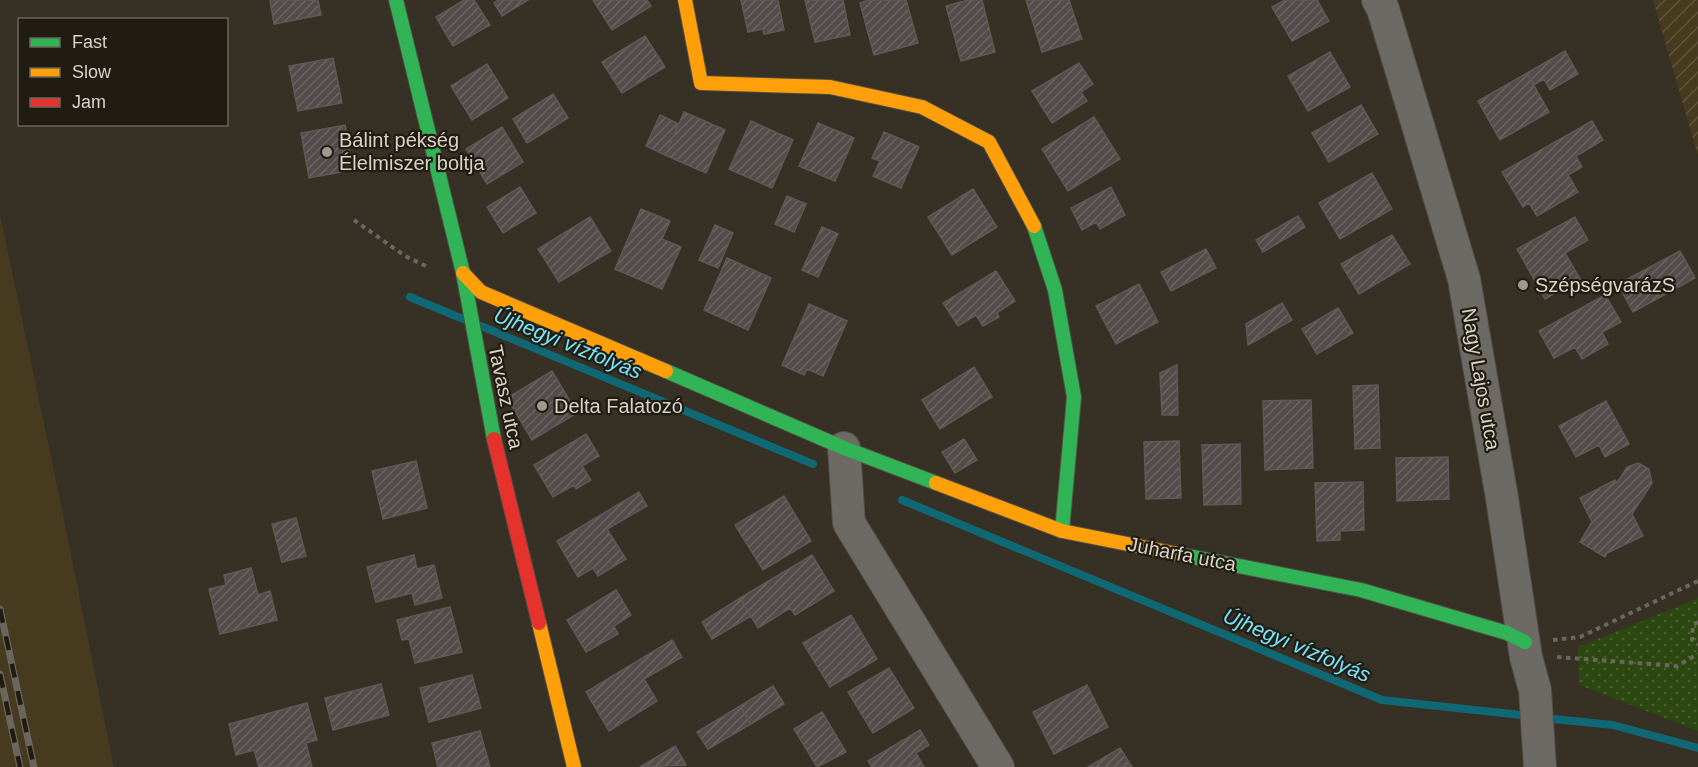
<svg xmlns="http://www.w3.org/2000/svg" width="1698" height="767" font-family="Helvetica,sans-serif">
  <defs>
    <pattern id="industrial-furrows" width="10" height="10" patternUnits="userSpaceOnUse" patternTransform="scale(1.5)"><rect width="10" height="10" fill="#463a1f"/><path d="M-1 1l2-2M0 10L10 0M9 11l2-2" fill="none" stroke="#60563e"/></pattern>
    <pattern id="park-dots" width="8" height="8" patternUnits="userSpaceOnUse" patternTransform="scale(1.5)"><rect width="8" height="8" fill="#2c470f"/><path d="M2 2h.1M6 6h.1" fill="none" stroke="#4a6130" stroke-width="1.8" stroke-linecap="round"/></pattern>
    <pattern id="building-hatch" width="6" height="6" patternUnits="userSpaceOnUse" patternTransform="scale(1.5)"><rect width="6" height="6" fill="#524c4a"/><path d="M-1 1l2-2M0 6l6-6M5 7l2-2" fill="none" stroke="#6a6563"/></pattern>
  </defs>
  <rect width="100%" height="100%" fill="#363025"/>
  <path fill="url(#industrial-furrows)" d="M1653,0H1698V156Z"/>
  <path fill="#463a1f" d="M0,214L57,485L114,767H0Z"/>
  <path fill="url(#park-dots)" d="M1698,598V731L1579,685L1578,647Z"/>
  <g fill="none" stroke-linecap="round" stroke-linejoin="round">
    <path stroke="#106875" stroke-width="8" d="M410,297L463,319
      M481,326L813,464
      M902,500L1382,700L1530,716
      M1543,718L1613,725L1698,748"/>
  </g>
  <path fill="url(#building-hatch)" stroke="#5f5856" stroke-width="1.5" d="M270,0H318L321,15L274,24Z
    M464,0H474L490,25L453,46L436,17Z
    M498,0H528L502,16L494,3Z
    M593,0H647L651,6L612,30Z
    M741,0H778L784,30L764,34L763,29L748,32Z
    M805,0H843L850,35L815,42Z
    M869,0H906L918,43L874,55L860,3Z
    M968,0H982L995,52L961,61L946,6Z
    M1026,0H1069L1082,39L1042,52Z
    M1285,0H1317L1329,21L1292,41L1272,7Z
    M645,36L665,67L622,93L602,62Z
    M1565,51L1578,74L1550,90L1544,79L1534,85L1527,73Z
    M1330,52L1350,87L1308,111L1288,76Z
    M333,58L342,103L298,111L289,66Z
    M1079,63L1093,84L1081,92L1087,101L1052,123L1032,91Z
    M487,64L508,98L472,120L451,86Z
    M1527,73L1549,112L1500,140L1478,101Z
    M553,94L568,118L527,143L513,119Z
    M1361,105L1378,134L1329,162L1312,133Z
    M684,112L725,130L706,173L665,155Z
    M660,115L679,124L665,155L646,146Z
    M1094,117L1120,159L1068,191L1042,149Z
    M751,121L793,140L772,188L729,169Z
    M1592,121L1603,140L1576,156L1582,167L1568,175L1578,192L1537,216L1529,203L1523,207L1502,172Z
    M818,123L854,138L835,181L799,166Z
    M345,125L353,170L309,178L301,133Z
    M502,127L523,162L487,184L466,149Z
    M884,132L919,147L901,188L873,176L880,161L872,158Z
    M1372,173L1392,209L1340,239L1319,203Z
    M520,187L536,213L503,233L487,207Z
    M1111,187L1125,215L1100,229L1096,222L1082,230L1071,208Z
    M973,189L997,227L952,255L928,217Z
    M787,196L806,204L794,232L775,224Z
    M641,209L670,221L662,239L681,247L662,289L615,269Z
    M1298,216L1305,227L1263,252L1256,240Z
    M590,217L611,251L559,282L538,249Z
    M1575,217L1588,240L1565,253L1580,279L1545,299L1517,249Z
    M715,225L733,233L718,268L699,260Z
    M822,227L838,234L818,277L802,270Z
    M1392,235L1410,264L1359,294L1341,264Z
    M1206,249L1216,268L1171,291L1161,272Z
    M1680,251L1695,278L1633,312L1618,284Z
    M727,258L771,278L748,330L704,310Z
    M996,271L1015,301L997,313L999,317L983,326L976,315L958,326L943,303Z
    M1139,284L1158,322L1116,344L1096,306Z
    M1605,295L1621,322L1602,332L1608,344L1582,359L1575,347L1554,358L1539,331Z
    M1282,303L1292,320L1248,345L1246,324Z
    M809,304L847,321L823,376L807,369L804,375L782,365Z
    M1338,308L1353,333L1317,354L1302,329Z
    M1177,365L1178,415H1162L1160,373Z
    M974,367L992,397L940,429L922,400Z
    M552,371L577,413L532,440L507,398Z
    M1378,385L1380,448L1355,449L1353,386Z
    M1311,400L1313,468L1265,470L1263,401Z
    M1606,401L1629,444L1605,457L1599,445L1576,457L1559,426Z
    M586,434L599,456L582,466L591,480L576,489L574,485L553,497L534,465Z
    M964,439L977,460L955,473L942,452Z
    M1179,441L1181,498L1146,499L1144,442Z
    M1240,444L1241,504L1204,505L1202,445Z
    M1448,457L1449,499L1397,501L1396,458Z
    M416,461L427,508L383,519L372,471Z
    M1638,463L1649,469L1652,483L1632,514L1643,536L1607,553L1605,557L1580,542L1592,522L1580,498L1615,480L1617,483L1627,467Z
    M1363,482L1364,530L1340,531V540L1317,541L1315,483Z
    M639,492L647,506L607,529L626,559L598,576L593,568L578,577L557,541Z
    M784,496L811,541L763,570L735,525Z
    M296,518L306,556L282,562L272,524Z
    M414,555L417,569L434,565L442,598L415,605L412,593L376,602L367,567Z
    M812,555L834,591L795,615L790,608L758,628L740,598Z
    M251,568L258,595L270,591L277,620L220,634L209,589L226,585L224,575Z
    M616,590L631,615L614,626L618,634L586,652L567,620Z
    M740,598L751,616L712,639L702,622Z
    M450,607L462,652L415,663L409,639L402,640L397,620Z
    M851,615L877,659L830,687L803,643Z
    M672,640L682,657L644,679L657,701L609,731L586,692Z
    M889,668L914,708L873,733L848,692Z
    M472,675L481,708L429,722L420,688Z
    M381,684L389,715L333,730L325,698Z
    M1087,685L1108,727L1054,754L1033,712Z
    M773,686L784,704L751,724L740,706Z
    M307,703L317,740L306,743L312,767H259L254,750L236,755L229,724Z
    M740,706L751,724L708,749L697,732Z
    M822,712L846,752L817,767L794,729Z
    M920,730L929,745L916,753L924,767H872L868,761Z
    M480,731L490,767H438L432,743Z
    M675,746L686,765L640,767Z
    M1120,748L1132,767H1088Z"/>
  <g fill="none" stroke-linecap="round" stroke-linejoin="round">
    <defs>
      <path id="street" d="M1378,0L1383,9L1464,279L1502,498L1526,657L1535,690L1540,767
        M844,448L849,523L998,767"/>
      <path id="fast" d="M396,0L463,273L494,439
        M1034,226L1055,290L1074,397L1062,531
        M666,371L844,448L936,483
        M1183,555L1361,590L1507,633L1525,642"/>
      <path id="slow" d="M685,0L701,83L830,87L922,107L989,142L1034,226
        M463,273L481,292L666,371
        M936,483L1062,531L1183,555
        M539,623L574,767"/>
      <path id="jam" d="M494,439L539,623"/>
    </defs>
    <use href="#street" stroke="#524d44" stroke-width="34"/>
    <use href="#fast" stroke="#524d44" stroke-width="16"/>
    <use href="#slow" stroke="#524d44" stroke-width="16"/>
    <use href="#jam" stroke="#524d44" stroke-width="16"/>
    <path stroke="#6a6660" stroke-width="4" stroke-dasharray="4.5 4.5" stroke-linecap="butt" d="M354,220L405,256L430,268
      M1698,622L1693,625L1692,640L1698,645
      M1553,640L1580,637L1698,581
      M1557,657L1677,666L1698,654"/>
    <use href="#street" stroke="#6d6965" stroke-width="32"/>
    <use href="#fast" stroke="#30b455" stroke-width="14"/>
    <use href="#slow" stroke="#ff9f0a" stroke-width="14"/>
    <use href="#jam" stroke="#e5322d" stroke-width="14"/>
    <defs>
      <path id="rail" d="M0,609L34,767
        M0,674L20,767"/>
    </defs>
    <use href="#rail" stroke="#6a665e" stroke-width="7"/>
    <use href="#rail" stroke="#211c12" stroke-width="4.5" stroke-dasharray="14" stroke-linecap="butt"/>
  </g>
  <g fill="#a09a8e" stroke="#211c12" stroke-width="2">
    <circle cx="327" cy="152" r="6"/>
    <circle cx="1523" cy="285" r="6"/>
    <circle cx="542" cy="406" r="6"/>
  </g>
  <g text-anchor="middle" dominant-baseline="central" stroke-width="4.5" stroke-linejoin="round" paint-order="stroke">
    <g font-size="20" fill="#d9d3c6" stroke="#211c12" text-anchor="start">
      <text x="339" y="140">Bálint pékség<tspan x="339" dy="23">Élelmiszer boltja</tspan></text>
      <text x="1535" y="285">SzépségvarázS</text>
      <text x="554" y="406">Delta Falatozó</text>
    </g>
    <g font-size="20" fill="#d9d3c6" stroke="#211c12">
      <text transform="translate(1481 379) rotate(80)">Nagy Lajos utca</text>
      <text transform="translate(506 397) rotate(78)">Tavasz utca</text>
      <text transform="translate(1182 554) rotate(11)">Juharfa utca</text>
    </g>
    <g font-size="21" font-style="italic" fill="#74e5fc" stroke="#211c12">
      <text transform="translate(568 343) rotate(22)">Újhegyi vízfolyás</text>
      <text transform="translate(1297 645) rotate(23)">Újhegyi vízfolyás</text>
    </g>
  </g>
  <rect x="18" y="18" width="210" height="108" fill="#211c12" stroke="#6b655a" stroke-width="1.5"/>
  <rect x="30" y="38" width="30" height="9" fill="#30b455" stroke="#6b655a" stroke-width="1.5"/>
  <text x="72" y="48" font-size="18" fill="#d9d3c6">Fast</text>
  <rect x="30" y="68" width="30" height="9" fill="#ff9f0a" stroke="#6b655a" stroke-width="1.5"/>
  <text x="72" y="78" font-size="18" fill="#d9d3c6">Slow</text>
  <rect x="30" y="98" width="30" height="9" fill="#e5322d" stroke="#6b655a" stroke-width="1.5"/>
  <text x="72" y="108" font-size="18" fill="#d9d3c6">Jam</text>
</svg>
